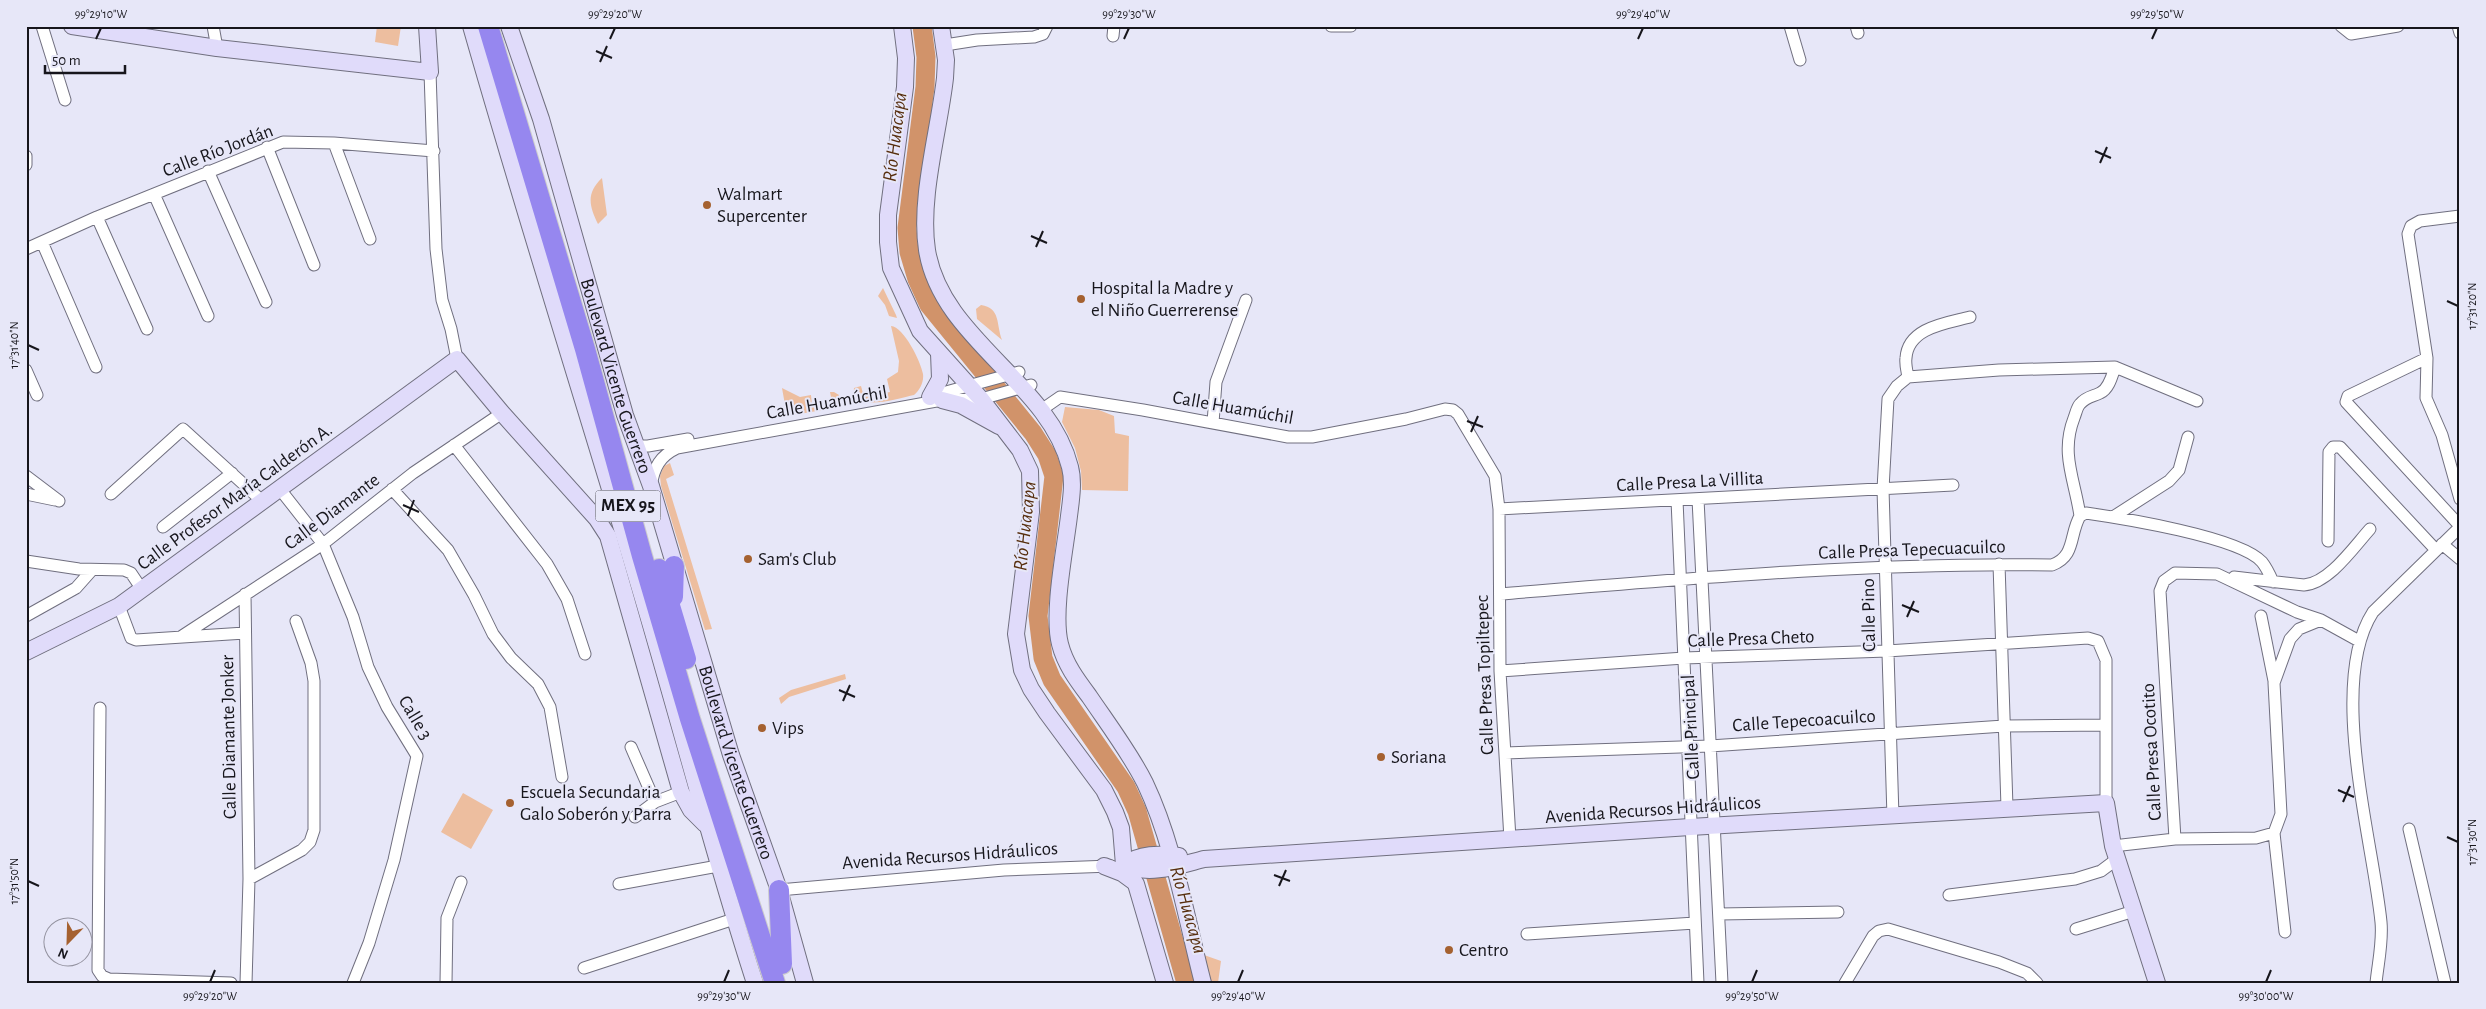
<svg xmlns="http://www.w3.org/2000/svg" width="2486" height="1009" font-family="'Alegreya Sans',sans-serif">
  <rect width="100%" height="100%" fill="#e7e7f8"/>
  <path fill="#edbe9f" d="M377,26H401L398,46L375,42Z
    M602,178L607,215L598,224C589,206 586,193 602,178Z
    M883,288L896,315L897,318L889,316L885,305L878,296Z
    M981,305C1001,308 996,324 1002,340L977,319L976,309Z
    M891,326C904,327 921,362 923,374C924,382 920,390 914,395C899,398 851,414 854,388L861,386L864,397L890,392L887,379L898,372L899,361Z
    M782,388L800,397L811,395L812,405L832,402L830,392H834L839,395L838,400L829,409L787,416Z
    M1065,407L1099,410L1114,416L1115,433L1129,436L1128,491L1082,490L1081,471L1075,448L1062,422Z
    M670,463L674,475L666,479L712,629L705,630L661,486L660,476L664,466Z
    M845,674L846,679L789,697L781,704L779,698L791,690Z
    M463,793L493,810L471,849L441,832Z
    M1204,955L1221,961L1218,983H1210Z"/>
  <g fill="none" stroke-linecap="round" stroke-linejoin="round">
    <path stroke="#d1936a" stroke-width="19" d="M922,26L926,57L925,87L907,228L909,252L917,279L929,305L1033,433L1047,455L1054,476L1038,616L1043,658L1052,680L1126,787L1137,811L1186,983"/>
    <defs>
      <path id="street" d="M42,26L65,100
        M213,26L217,48
        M1331,26H1351
        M1790,26L1800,60
        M1856,26L1858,33
        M2341,26L2351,34L2398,26
        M2458,26L2460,33
        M1113,36L1114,26
        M945,45L977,40L1034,37L1043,34L1047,26
        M430,72L436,249L442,300L451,329L457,359
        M334,143L370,239
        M267,147L314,265
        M26,156V165
        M208,171L266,302
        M154,194L208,316
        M2460,216L2420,221L2411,226L2408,234L2427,358L2426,398L2442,435L2460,499
        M97,217L147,329
        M42,242L96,367
        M26,249L97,217L283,142L334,143L434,151
        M2427,358L2348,396L2346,402L2460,526
        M26,370L37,395
        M1908,377C1907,371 1905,364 1906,358C1908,327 1948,323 1970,317
        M935,395L1019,372
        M1047,406L1060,397L1143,410L1288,437H1312L1406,419L1445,409L1453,410L1458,414L1495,476L1499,509L1500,671L1510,839
        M1213,423L1216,382L1246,300
        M454,445L547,564L567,599L585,654
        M638,446H648L688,439
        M26,476L59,501
        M651,486C654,467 660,456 677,448L942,400L981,399L1031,385
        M279,488L323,544L353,617L368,667L387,707L417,756L394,860L369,943L353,983
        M392,489L448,550L474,595L493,634L511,658L538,684L550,707L562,777
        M26,494L55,500
        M111,494L183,429L261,500
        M1698,499L1722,983
        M1677,500L1698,983
        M1499,509L1953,485
        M2080,516C2075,480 2060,454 2074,418C2076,413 2077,407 2080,404C2087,396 2092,397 2100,393C2109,389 2112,376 2115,367
        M2113,517L2169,481L2179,470L2188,437
        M163,527L232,473
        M2328,541L2329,452L2333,447H2340L2436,550
        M2442,544L2460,559
        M26,561L79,569L124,570L131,573L141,588
        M1999,564L2007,807
        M2234,577L2304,585C2329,583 2353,548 2370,529
        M245,594L249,879L246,983
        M1500,594C1684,579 1867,562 2052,565C2076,556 2069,535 2080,516L2086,513C2121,518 2240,537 2262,562C2266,567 2270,575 2273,582
        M119,606L131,638L136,640L245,633
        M26,616L76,588L92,570
        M2261,616L2274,681
        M182,636L323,544L413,473L502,413
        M1500,671L1684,658L1887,651L2088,638L2098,641L2106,660V803
        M100,708L98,970L102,976L109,979L231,983
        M631,747L655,802
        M1505,753L1710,746L2004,726L2105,725
        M635,817L655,802L681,792
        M1893,817L1883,489L1888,399L1897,386L1908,377L1999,370L2115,367L2197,401
        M2409,829L2445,983
        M2175,839L2160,591L2164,581L2175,573L2217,574L2297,612L2321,620L2359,641
        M2113,846L2175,839L2256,838L2274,833
        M249,879L302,850L310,842L314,830V681L311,663L296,621
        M619,884L718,866
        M779,890L1004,870L1111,866
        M1949,895L2075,879L2101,871L2117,859
        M1719,914L1838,912
        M2076,929L2134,911
        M2285,932L2274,833L2281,814L2274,683L2290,639L2299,629L2321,620
        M1527,934L1695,923
        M584,968L734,919
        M446,983L447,918L461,882
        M1845,983L1873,936L1879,931L1888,929L1999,962L2027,973L2037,983
        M2376,983C2378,963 2383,942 2381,922C2373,841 2327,683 2373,612L2460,527"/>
      <g id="secondary">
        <path d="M72,26L217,48L430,72L427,26"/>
        <path d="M471,26C526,219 587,410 644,602C682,729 714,857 755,983"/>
        <path id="s1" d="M509,26L541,119L625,415L651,486L731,755L779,890L805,983"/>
        <path d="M902,26L906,58L905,87L888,215V242L891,268L920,331L981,399L1020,450L1030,471L1031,512L1016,634L1022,670L1031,689L1047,713L1104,790L1115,812L1121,828L1124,865L1136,884L1165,983"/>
        <path d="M941,26L946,60L945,78C939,131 919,198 927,250C941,339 1049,382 1070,467C1074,482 1071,500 1069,516C1065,550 1052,613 1060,644C1065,664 1077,680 1089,696C1108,724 1130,753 1145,783C1174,844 1186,918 1203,983"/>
        <path d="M930,397L940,379L939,353"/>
        <path d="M942,400L961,405L999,426"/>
        <path d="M26,652L119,606L457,359L502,413L597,519L608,536L681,792L691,810L705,824"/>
        <path d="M1124,865C1150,876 1177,866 1204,859L1690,827L2106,803L2113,846L2157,983"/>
        <path d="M1124,865C1140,853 1159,854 1179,856"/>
        <path d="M1104,866L1122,873L1133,881"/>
      </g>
      <path id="highway" d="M488,26L585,349L642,556L690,719L775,983
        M659,569L686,659
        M673,597L674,566
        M779,890L782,964"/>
    </defs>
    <use href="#street" stroke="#706f7f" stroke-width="13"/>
    <use href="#secondary" stroke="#706f7f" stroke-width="18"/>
    <use href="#highway" stroke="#cccccd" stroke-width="22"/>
    <use href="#street" stroke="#fff" stroke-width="11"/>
    <use href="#secondary" stroke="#e0dbfa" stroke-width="16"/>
    <use href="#highway" stroke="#9687ef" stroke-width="20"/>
  </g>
  <path fill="none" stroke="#17161c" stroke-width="2" d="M96,39L101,28M610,39L615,28M1124,39L1129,28M1638,39L1643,28M2152,39L2157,28M596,51L612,58M600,62L607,46M2095,151L2111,158M2100,163L2107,147M1031,236L1047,243M1036,247L1043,231M2447,301L2458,306M28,345L39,350M1467,421L1483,427M1471,432L1478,416M403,505L419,512M408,516L414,500M1902,605L1919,612M1907,617L1914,601M839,690L855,697M843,701L850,685M2338,790L2354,797M2343,802L2350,786M2447,837L2458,842M1274,875L1290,881M28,881L39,886M1279,886L1286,870M210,982L215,970M724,982L729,970M1238,982L1243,970M1752,982L1757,970M2266,982L2271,970"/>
  <g fill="#a56130" stroke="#e7e7f8" stroke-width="2">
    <circle cx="707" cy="205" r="5"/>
    <circle cx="1081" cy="299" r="5"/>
    <circle cx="748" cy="559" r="5"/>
    <circle cx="762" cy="728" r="5"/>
    <circle cx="1381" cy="757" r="5"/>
    <circle cx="510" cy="803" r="5"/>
    <circle cx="1449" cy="950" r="5"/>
  </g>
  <g text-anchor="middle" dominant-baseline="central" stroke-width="4" stroke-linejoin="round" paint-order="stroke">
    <rect fill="#e7e7f8" stroke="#55555e" stroke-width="1" x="595.5" y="490.5" width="65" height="31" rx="4"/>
    <g font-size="18" font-weight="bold" fill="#17161c">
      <text x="628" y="506">MEX 95</text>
    </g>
    <g font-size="19" fill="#17161c" stroke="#e7e7f8">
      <text transform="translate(218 151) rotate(-21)">Calle Río Jordán</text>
      <text stroke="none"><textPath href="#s1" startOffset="366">Boulevard Vicente Guerrero</textPath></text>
      <text transform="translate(827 403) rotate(-10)">Calle Huamúchil</text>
      <text transform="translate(1233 408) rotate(10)">Calle Huamúchil</text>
      <text transform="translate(1690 482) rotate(-3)">Calle Presa La Villita</text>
      <text transform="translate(235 497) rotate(-36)">Calle Profesor María Calderón A.</text>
      <text transform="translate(332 512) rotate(-37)">Calle Diamante</text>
      <text transform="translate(1912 550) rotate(-2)">Calle Presa Tepecuacuilco</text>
      <text transform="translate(1869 615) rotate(-91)">Calle Pino</text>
      <text transform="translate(1751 639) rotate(-2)">Calle Presa Cheto</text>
      <text transform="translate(1485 675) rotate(-92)">Calle Presa Topiltepec</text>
      <text transform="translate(415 718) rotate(59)">Calle 3</text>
      <text transform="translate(1804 721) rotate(-4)">Calle Tepecoacuilco</text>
      <text transform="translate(1691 727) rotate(-93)">Calle Principal</text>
      <text transform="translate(229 737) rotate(-91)">Calle Diamante Jonker</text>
      <text transform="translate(2152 752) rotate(-93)">Calle Presa Ocotito</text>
      <text stroke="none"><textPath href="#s1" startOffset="771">Boulevard Vicente Guerrero</textPath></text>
      <text transform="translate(1653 810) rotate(-4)">Avenida Recursos Hidráulicos</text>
      <text transform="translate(950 856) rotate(-4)">Avenida Recursos Hidráulicos</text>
    </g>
    <g font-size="19" fill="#17161c" stroke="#e7e7f8" text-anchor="start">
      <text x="717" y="194">Walmart<tspan x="717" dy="22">Supercenter</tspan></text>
      <text x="1091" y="288">Hospital la Madre y<tspan x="1091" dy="22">el Niño Guerrerense</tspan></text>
      <text x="758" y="559">Sam's Club</text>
      <text x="772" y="728">Vips</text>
      <text x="1391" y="757">Soriana</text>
      <text x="520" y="792">Escuela Secundaria<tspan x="520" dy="22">Galo Soberón y Parra</tspan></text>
      <text x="1459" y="950">Centro</text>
    </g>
    <g font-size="20" font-style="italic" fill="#572e0e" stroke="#e7e7f8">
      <text transform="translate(895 137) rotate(-83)">Río Huacapa</text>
      <text transform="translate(1025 526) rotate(-84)">Río Huacapa</text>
      <text transform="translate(1188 910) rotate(74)">Río Huacapa</text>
    </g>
  </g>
  <rect width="2486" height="1009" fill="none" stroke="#e7e7f8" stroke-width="55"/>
  <g transform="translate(68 942) rotate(203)"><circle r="24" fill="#e7e7f8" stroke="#9493a0"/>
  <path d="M0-4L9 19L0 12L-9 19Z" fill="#a56130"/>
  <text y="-8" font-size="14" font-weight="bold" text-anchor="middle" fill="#17161c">N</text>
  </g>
  <path d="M45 65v8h80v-8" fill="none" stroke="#17161c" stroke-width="2.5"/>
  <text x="52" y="65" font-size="15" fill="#17161c" stroke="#e7e7f8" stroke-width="4" paint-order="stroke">50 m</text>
  <rect x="28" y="28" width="2430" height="954" fill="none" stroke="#17161c" stroke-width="2"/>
  <g font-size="12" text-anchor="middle" fill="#17161c">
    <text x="101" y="18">99°29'10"W</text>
    <text x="615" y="18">99°29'20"W</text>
    <text x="1129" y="18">99°29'30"W</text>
    <text x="1643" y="18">99°29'40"W</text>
    <text x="2157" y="18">99°29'50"W</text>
    <text transform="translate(2472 306) rotate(-90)" y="4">17°31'20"N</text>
    <text transform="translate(14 345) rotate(-90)" y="4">17°31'40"N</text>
    <text transform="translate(2472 842) rotate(-90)" y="4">17°31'30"N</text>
    <text transform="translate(14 881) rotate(-90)" y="4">17°31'50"N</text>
    <text x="210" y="1000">99°29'20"W</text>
    <text x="724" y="1000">99°29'30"W</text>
    <text x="1238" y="1000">99°29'40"W</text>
    <text x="1752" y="1000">99°29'50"W</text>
    <text x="2266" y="1000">99°30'00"W</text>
  </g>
</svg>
